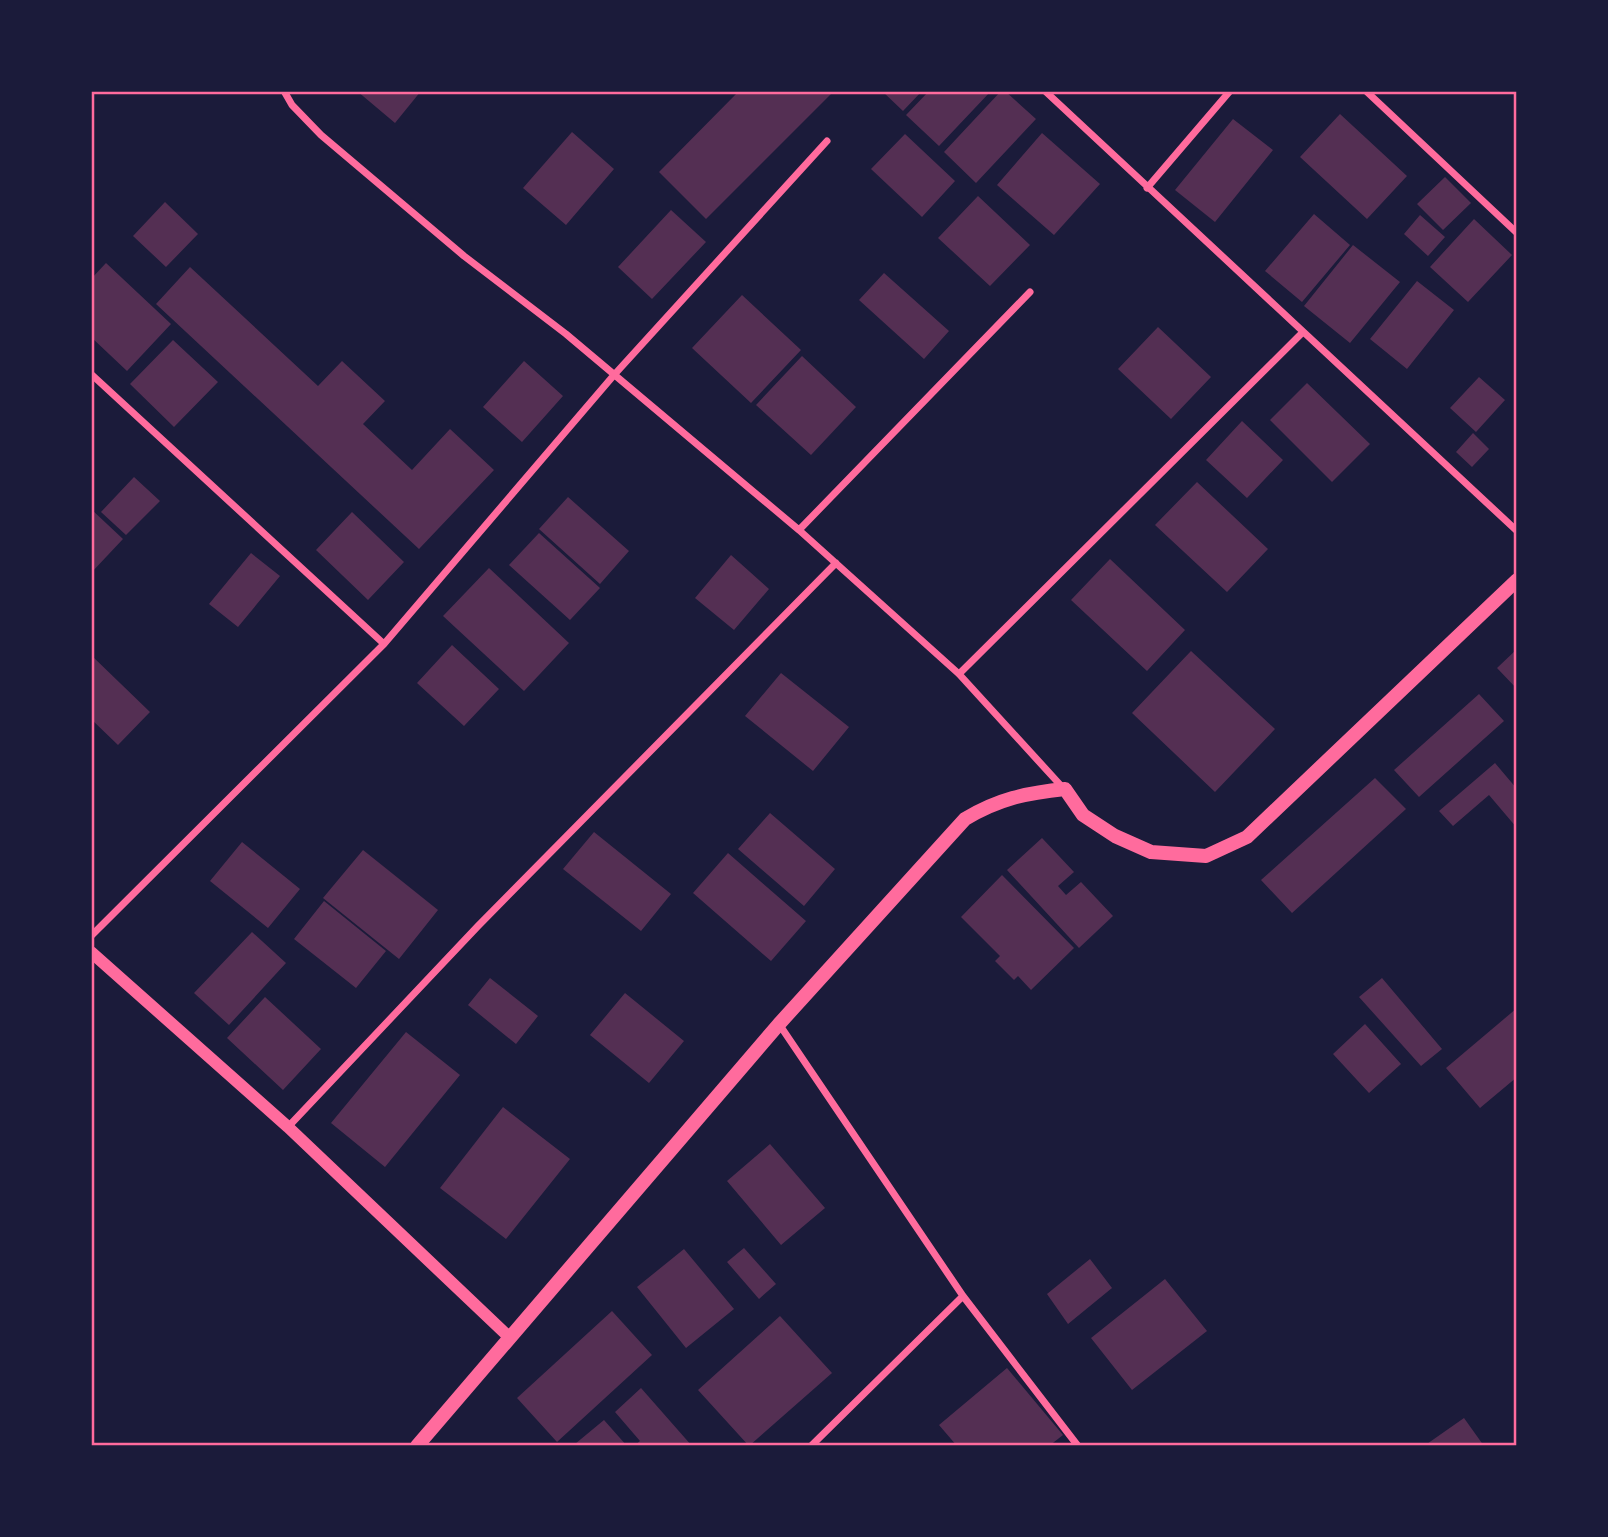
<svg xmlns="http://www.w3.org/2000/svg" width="1608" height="1537" font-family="'Source Sans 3',sans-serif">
  <rect width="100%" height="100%" fill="#1b1b3a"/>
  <path fill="#542f53" d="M357,91H421L395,123Z
    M739,91H834L706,219L659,172Z
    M882,91H922L903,111Z
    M929,91H991L939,146L906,115Z
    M1001,91H1005L1036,119L976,183L944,152Z
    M1340,114L1407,176L1367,219L1300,157Z
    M1233,119L1273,150L1215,222L1175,190Z
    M572,132L614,169L566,225L523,188Z
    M1042,133L1100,184L1054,235L997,185Z
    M905,134L955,181L922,217L871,169Z
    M1445,177L1471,203L1443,230L1417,204Z
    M978,196L1030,245L990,286L938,238Z
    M165,202L198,234L166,267L133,236Z
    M671,210L706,242L652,299L618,267Z
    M1314,214L1350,245L1302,302L1265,271Z
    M1420,215L1445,237L1428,256L1404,234Z
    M1474,219L1512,255L1468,302L1430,267Z
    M1353,245L1400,282L1350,343L1304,306Z
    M106,263L171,324L127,371L91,337V279Z
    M190,267L318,386L342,361L385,401L363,424L412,470L450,429L494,470L419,549L156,304Z
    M884,273L949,331L924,359L859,300Z
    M1417,281L1454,310L1407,369L1370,339Z
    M742,295L801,350L751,403L692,348Z
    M1158,327L1211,377L1171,419L1118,369Z
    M173,340L218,382L174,427L130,384Z
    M802,356L856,407L811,455L756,405Z
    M524,361L563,396L522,442L483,407Z
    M1479,377L1505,400L1476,432L1450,408Z
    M1307,383L1370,444L1332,482L1270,420Z
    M1242,421L1283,460L1247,498L1206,460Z
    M1473,433L1489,449L1472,467L1456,452Z
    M134,477L160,501L126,535L101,512Z
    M1197,482L1268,549L1227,592L1155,525Z
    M568,497L629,551L600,584L539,529Z
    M91,509L123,539L91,573Z
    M352,512L404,562L368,600L316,550Z
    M539,533L600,588L570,620L509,565Z
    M251,553L280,576L238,627L209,604Z
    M731,555L769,589L734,630L695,598Z
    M1110,559L1185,630L1147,671L1071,600Z
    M489,568L569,643L524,691L443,616Z
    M452,645L499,689L464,726L417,683Z
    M1517,649V689L1497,668Z
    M1191,651L1275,729L1215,792L1132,713Z
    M91,655L150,712L118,745L91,719Z
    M781,673L849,727L813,771L745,716Z
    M1479,694L1504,721L1419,797L1394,770Z
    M1495,763L1517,789V828L1489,795L1453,826L1439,811Z
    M1375,778L1406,809L1292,913L1261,880Z
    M770,813L835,869L804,906L738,849Z
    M594,832L671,894L641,931L563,869Z
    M1042,838L1074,872L1058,886L1066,895L1081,882L1113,916L1079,948L1007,870Z
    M242,842L300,889L268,928L210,881Z
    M363,850L438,910L399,959L323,898Z
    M728,853L806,921L771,961L693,893Z
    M1002,875L1074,948L1031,990L1018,976L1014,980L995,961L1000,956L961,917Z
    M324,901L386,951L356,988L294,939Z
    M252,932L286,963L229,1025L194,993Z
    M490,978L538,1016L516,1044L468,1005Z
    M1382,978L1442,1049L1421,1066L1359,997Z
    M625,993L684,1041L649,1083L590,1035Z
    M265,997L321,1049L283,1090L227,1038Z
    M1517,1008V1077L1480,1108L1446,1068Z
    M1365,1024L1401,1064L1369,1093L1333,1054Z
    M406,1032L460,1075L385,1167L331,1123Z
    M503,1107L570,1159L506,1239L440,1188Z
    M770,1144L825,1208L781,1245L727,1181Z
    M744,1248L776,1284L759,1299L727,1262Z
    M684,1249L734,1309L686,1348L637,1287Z
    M1090,1259L1112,1288L1068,1324L1047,1294Z
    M1165,1279L1207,1331L1132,1390L1091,1338Z
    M612,1311L652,1355L557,1442L517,1398Z
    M780,1316L832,1373L749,1446L698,1390Z
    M1007,1368L1063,1435L1049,1446H957L939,1425Z
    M641,1388L692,1446H634L640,1441L615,1412Z
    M1464,1418L1484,1446H1424Z
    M604,1420L627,1446H577L575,1444Z"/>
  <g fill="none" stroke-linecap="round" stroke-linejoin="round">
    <path stroke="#ff6b9d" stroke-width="7" d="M284,91L292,105L321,135L464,256L566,334L799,530L959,674L1064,789
      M1045,91L1517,531
      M1366,91L1517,233
      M1147,188L1230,91
      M91,374L384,644
      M799,530L1030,292
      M959,674L1302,333
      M91,936L384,644L614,375L827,141
      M779,1024L963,1296L1078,1446
      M288,1127L478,926L836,563
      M811,1446L963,1296"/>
    <path stroke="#ff6b9d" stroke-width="12" d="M91,952L288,1127L509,1337"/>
    <path stroke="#ff6b9d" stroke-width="14" d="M417,1446L779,1024L965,819C998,799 1026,793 1065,789L1083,815L1115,836L1151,852L1206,856L1247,837L1517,580"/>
  </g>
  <rect width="1608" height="1537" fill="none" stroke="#1b1b3a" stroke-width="186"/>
  <rect x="93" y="93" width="1422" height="1351" fill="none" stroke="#ff6b9d" stroke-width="2.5"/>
</svg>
